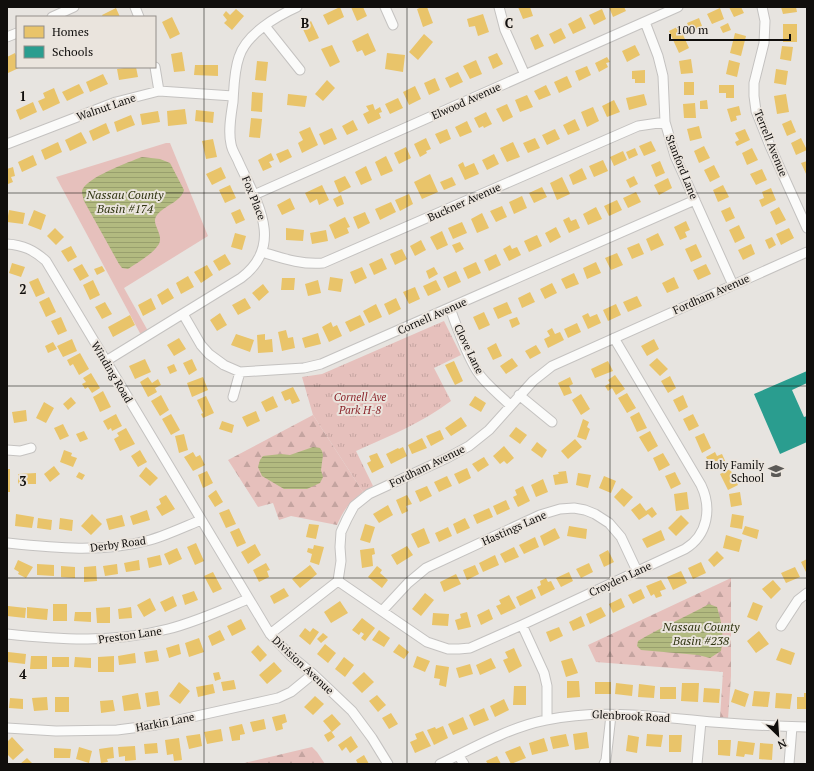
<svg xmlns="http://www.w3.org/2000/svg" width="814" height="771" font-family="'PT Serif',serif">
  <defs>
    <pattern id="forest-firs" width="22" height="20" patternUnits="userSpaceOnUse"><rect width="22" height="20" fill="#e6c0bc"/><path d="M5 1l3.5 6h-7zM16 11l3.5 6h-7z" fill="#c4a4a0"/></pattern>
    <pattern id="park-tufts" width="24" height="20" patternUnits="userSpaceOnUse"><rect width="24" height="20" fill="#e6c0bc"/><path d="M3 7l-1-3M5 7V3M7 7l1-3M15 17l-1-3M17 17v-4M19 17l1-3" fill="none" stroke="#c4a4a0"/></pattern>
    <pattern id="water-rules" width="6" height="5" patternUnits="userSpaceOnUse"><rect width="6" height="5" fill="#b2ba80"/><path d="M0 2.5h6" fill="none" stroke="#989f6d"/></pattern>
  </defs>
  <rect width="100%" height="100%" fill="#e7e4e0"/>
  <path fill="#e6c0bc" d="M166,143H170L208,236L124,288L148,331L141,335L56,177Z"/>
  <path fill="url(#forest-firs)" d="M313,415L363,492C349,503 344,509 337,525L291,516L279,520L273,503L258,507L228,460Z
    M731,578V676L728,719L720,718L723,672L596,662L588,645Z
    M312,747L317,752L325,764H240Z"/>
  <path fill="url(#park-tufts)" d="M444,321L461,355L434,368L451,401C422,423 389,436 356,451L373,486L363,492L313,415L302,377L322,374Z"/>
  <path fill="url(#water-rules)" d="M142,157L160,159L170,163L184,190C181,202 165,205 157,215C150,224 164,233 159,244C152,255 138,262 128,269L122,268L119,264L84,201C83,198 82,194 82,191C85,178 129,162 142,157Z
    M313,447L320,448L322,451L323,455L321,470L323,477L320,483L307,489H284L262,476L258,467L260,460L263,456L281,454L290,455Z
    M709,604L717,607C722,624 724,634 721,651L710,658L698,655L641,650L637,646L638,641C661,627 686,617 709,604Z"/>
  <path fill="#e9c46a" d="M340,7L344,17L328,25L323,15Z
    M351,7H363L367,16L357,21Z
    M422,7H427L433,23L423,27L417,9Z
    M518,7H530L533,16L523,19Z
    M609,7H624L626,11L613,17Z
    M729,7H741L744,13L734,17Z
    M781,7H796L797,12L783,14Z
    M116,8L120,17H103L102,15Z
    M720,8L724,19L712,24L707,14Z
    M236,9L244,16L232,30L224,23L227,20L223,15L226,11L230,15Z
    M602,9L606,19L594,25L589,15Z
    M483,14L489,32L478,36L475,26L469,27L467,19Z
    M172,17L180,34L170,39L162,22Z
    M581,17L586,28L573,34L568,24Z
    M699,18L702,26L691,31L687,23Z
    M311,21L319,38L309,42L301,25Z
    M728,23L731,30L723,33L720,27Z
    M783,24H797V42H783Z
    M679,26L689,48L679,53L669,31Z
    M561,28L566,38L554,44L549,34Z
    M368,33L376,51L365,56L362,50L357,52L352,41Z
    M735,33L746,36L741,56L730,53Z
    M424,34L433,42L418,60L409,52Z
    M538,34L544,46L535,50L530,38Z
    M332,45L340,62L330,67L321,49Z
    M635,45L640,55L627,62L622,51Z
    M782,46L793,47L791,61L780,59Z
    M182,52L185,71L174,72L171,54Z
    M15,53L17,58V67H21L8,73L7,57Z
    M387,53L405,55L403,72L385,69Z
    M497,53L503,64L493,69L488,57Z
    M607,57L610,62L606,63L608,67L599,72L595,63Z
    M691,59L693,73L681,74L679,61Z
    M476,60L482,74L470,79L463,66Z
    M729,60L740,63L737,77L726,74Z
    M257,61L268,62L266,81L255,80Z
    M195,65H218V76L194,75Z
    M587,66L591,75L579,81L575,71Z
    M131,67H136L138,77L119,80L117,69Z
    M776,69L788,71L786,85L774,83Z
    M645,70V83H635V79H632V71Z
    M458,72L463,82L450,88L445,78Z
    M103,74L108,84L90,92L86,82Z
    M567,76L572,87L559,93L554,82Z
    M435,78L440,90L429,95L424,83Z
    M327,80L335,88L323,101L315,94Z
    M684,82H694V95H684Z
    M79,84L84,93L67,101L62,92Z
    M546,85L551,95L539,100L534,91Z
    M719,85H734V98H726V93H719Z
    M415,86L421,99L409,105L403,92Z
    M54,88L60,103L43,111L38,101L45,98L43,93Z
    M252,92L263,93L262,112L251,111Z
    M288,94L307,96L305,107L287,105Z
    M644,94L647,105L629,110L626,98Z
    M786,94L789,112L777,114L774,96Z
    M527,95L533,107L520,112L515,100Z
    M398,98L403,108L390,114L385,104Z
    M614,100L620,112L607,117L602,106Z
    M707,100L708,109H700V101Z
    M33,102L37,112L20,120L16,110Z
    M695,103L696,118H684L683,104Z
    M373,104L375,110L380,107L382,112L379,113L381,118L368,124L363,114L369,111L366,106Z
    M507,104L513,117L503,122L496,109Z
    M739,106L741,115L736,116L737,120L731,122L727,109Z
    M593,107L599,121L587,127L581,112Z
    M185,109L187,124L168,126L167,111Z
    M196,110L214,112L213,123L195,121Z
    M158,111L160,122L142,125L140,114Z
    M486,112L492,124L484,128L483,126L479,128L474,118Z
    M131,115L135,125L117,132L114,122Z
    M251,118L262,119L260,138L249,137Z
    M575,119L580,130L568,135L563,125Z
    M353,120L358,130L347,135L342,126Z
    M791,120L796,132L787,136L782,124Z
    M467,121L472,132L460,137L455,127Z
    M106,123L110,133L93,141L89,131Z
    M699,126L702,138L690,141L687,129Z
    M310,127L318,145L302,153L298,143L303,140L299,132Z
    M332,128L337,139L324,145L319,134Z
    M447,129L451,139L440,144L435,134Z
    M555,129L560,139L547,145L542,135Z
    M745,129L750,140L737,146L735,142L739,140L735,133Z
    M81,132L87,143L70,151L65,140Z
    M426,138L431,149L426,151L427,153L420,157L414,144Z
    M535,138L540,148L528,153L523,143Z
    M801,138L807,150L796,155L791,143Z
    M213,139L217,157L206,159L202,141Z
    M651,141L656,151L644,156L639,146Z
    M58,142L62,152L45,160L41,150Z
    M513,142L520,157L507,162L500,148Z
    M704,146L710,158L699,163L694,151Z
    M406,147L411,158L399,164L394,153Z
    M635,148L638,155L629,159L626,152Z
    M752,148L758,160L747,165L742,153Z
    M288,149L292,157L280,163L276,154Z
    M623,151L627,160L614,166L610,157Z
    M271,153L274,160L269,162L272,167L263,171L258,160Z
    M494,154L499,164L487,170L482,160Z
    M33,155L37,165L22,172L18,162Z
    M386,156L393,171L381,176L375,162Z
    M603,160L608,171L594,177L589,166Z
    M660,161L665,173L656,177L651,165Z
    M807,161V176L801,163Z
    M463,162L465,167L474,163L479,174L465,180L458,165Z
    M714,165L720,177L710,182L704,170Z
    M366,166L372,180L361,185L355,172Z
    M13,167L15,176L11,177L13,182L8,184L7,169Z
    M221,167L226,178L212,185L206,174Z
    M582,168L587,179L573,185L569,175Z
    M762,169L767,180L756,185L750,174Z
    M430,174L438,192L422,199L414,182Z
    M345,176L351,187L339,193L334,181Z
    M634,176L638,184L630,188L626,180Z
    M452,177L456,185L444,190L440,182Z
    M562,177L570,194L557,200L550,183Z
    M668,178L672,188L659,195L654,185Z
    M230,185L236,198L225,203L219,190Z
    M322,185L329,200L319,205L317,199L310,203L305,193Z
    M723,185L729,197L718,202L713,190Z
    M542,187L547,197L534,203L529,193Z
    M771,188L776,200L762,207L759,200L764,198L762,192Z
    M636,192L641,202L628,208L623,198Z
    M409,194L413,204L400,211L395,200Z
    M341,195L344,204L337,207L333,199Z
    M522,196L527,208L514,214L509,202Z
    M290,198L295,209L282,215L277,205Z
    M617,200L622,210L609,216L604,206Z
    M391,202L396,212L380,220L375,209Z
    M502,206L507,217L496,222L490,211Z
    M596,207L602,219L588,225L583,214Z
    M730,207L735,218L726,222L721,211Z
    M779,207L786,220L776,225L770,212Z
    M240,209L245,220L236,224L231,213Z
    M9,210L25,213L23,224L7,222Z
    M34,210L46,215L41,230L28,225Z
    M365,212L370,223L358,229L353,217Z
    M482,213L489,228L477,233L471,219Z
    M345,217L350,227L347,228L349,233L335,239L329,225Z
    M569,217L571,221L576,219L580,228L569,233L563,220Z
    M686,221L690,230L685,232L687,237L680,240L674,227Z
    M462,222L467,233L453,239L448,228Z
    M739,225L745,238L735,243L729,230Z
    M556,227L561,237L550,243L545,233Z
    M55,228L64,237L56,245L47,236Z
    M286,228L304,230L303,241L286,240Z
    M789,228L794,238L781,245L776,234Z
    M326,230L328,241L312,244L310,233Z
    M442,231L448,245L437,250L430,237Z
    M235,233L246,236L242,250L231,247Z
    M658,233L664,245L651,251L646,239Z
    M537,235L542,246L529,252L524,241Z
    M772,237L776,245L769,249L765,240Z
    M421,240L426,250L415,256L410,246Z
    M460,242L464,249L456,253L452,245Z
    M639,243L644,254L632,259L627,248Z
    M696,244L702,257L691,262L685,249Z
    M751,244L755,254L743,260L738,250Z
    M510,245L512,249L517,247L521,255L509,261L503,249Z
    M71,246L77,257L68,262L61,251Z
    M402,249L407,259L395,265L390,254Z
    M617,253L623,265L611,270L605,258Z
    M225,254L231,264L219,271L213,261Z
    M496,254L501,265L489,271L484,260Z
    M382,258L387,269L374,275L369,264Z
    M476,262L481,273L468,279L463,268Z
    M596,262L601,273L587,279L583,268Z
    M12,263L25,267L21,277L9,273Z
    M82,264L89,276L80,281L73,269Z
    M706,264L711,274L698,280L693,270Z
    M207,265L213,275L201,283L194,272Z
    M102,266L105,271L97,275L94,269Z
    M362,267L367,278L355,284L350,272Z
    M434,267L438,274L429,279L426,271Z
    M456,271L461,282L448,288L443,277Z
    M574,273L579,284L566,289L561,279Z
    M188,276L194,287L181,294L176,283Z
    M330,277L343,279L341,292L328,290Z
    M674,277L679,288L667,293L662,283Z
    M38,278L45,293L36,297L29,282Z
    M282,278H295L294,290H281Z
    M93,280L100,295L90,300L83,285Z
    M318,280L321,293L308,296L305,284Z
    M436,280L441,290L428,296L423,286Z
    M552,283L557,293L545,299L540,289Z
    M263,284L269,292L259,301L252,293Z
    M415,287L420,299L409,304L403,292Z
    M168,288L174,298L162,305L157,295Z
    M530,292L535,302L522,308L518,298Z
    M637,296L642,306L628,312L623,302Z
    M49,297L56,312L46,317L39,302Z
    M151,298L156,309L143,316L138,305Z
    M245,298L251,308L238,315L232,305Z
    M396,298L401,309L389,315L384,304Z
    M105,302L112,314L102,319L95,307Z
    M507,302L512,313L498,319L493,308Z
    M376,304L382,317L369,323L363,311Z
    M616,304L621,315L608,321L603,310Z
    M484,312L490,325L479,330L473,317Z
    M220,313L227,325L217,331L210,320Z
    M588,313L590,317L597,314L601,323L588,329L582,316Z
    M130,315L135,325L113,337L108,327Z
    M360,315L365,325L350,332L345,322Z
    M61,317L67,331L58,335L51,321Z
    M517,317L520,324L512,328L509,320Z
    M331,322L333,327L337,325L342,336L329,342L322,327Z
    M577,323L581,332L568,338L564,329Z
    M552,328L555,334L560,332L564,340L548,348L544,339L550,336L547,331Z
    M286,330L288,338L293,337L295,348L282,351L278,332Z
    M318,333L321,344L305,348L302,338Z
    M236,334L254,340L250,352L231,345Z
    M265,334V340L272,339L273,352L258,353L257,335Z
    M179,338L186,349L174,356L167,345Z
    M72,339L77,351L63,357L57,346Z
    M654,339L659,349L647,356L641,346Z
    M53,342L57,349L48,353L45,346Z
    M496,343L502,356L493,360L487,348Z
    M536,345L541,353L530,359L525,351Z
    M80,353L89,369L79,375L73,364L70,366L67,360Z
    M512,358L518,366L506,374L500,366Z
    M657,358L668,369L660,376L649,365Z
    M145,359L151,372L135,379L129,366Z
    M192,359L197,370L189,375L183,363Z
    M454,361L463,381L455,385L445,365Z
    M608,361L613,371L595,378L591,369Z
    M174,364L177,371L170,374L167,367Z
    M91,373L100,388L92,393L88,387L85,389L82,384L86,382L83,378Z
    M615,375L625,389L616,395L612,388L608,391L605,386L610,383L608,380Z
    M670,376L676,388L668,393L661,381Z
    M148,377L152,383L158,379L161,385L155,388L157,392L148,397L140,382Z
    M203,377L208,390L192,397L187,383Z
    M570,377L573,384L569,386L572,393L564,396L558,383Z
    M293,387L300,401L292,404L290,399L285,401L281,392Z
    M103,391L111,407L100,412L93,397Z
    M627,393L636,408L627,413L618,398Z
    M581,394L590,409L581,415L572,400Z
    M161,395L169,410L160,416L151,401Z
    M683,395L688,407L679,412L673,400Z
    M206,396L214,413L203,418L201,414L203,413L197,400Z
    M273,396L278,407L266,412L261,402Z
    M475,396L486,403L481,412L469,405Z
    M71,397L76,403L68,410L63,404Z
    M44,402L54,408L46,423L36,418Z
    M26,410L27,421L14,423L12,412Z
    M256,411L260,421L247,427L242,417Z
    M639,412L647,428L637,432L630,417Z
    M116,414L122,426L112,431L111,428L108,430L103,421Z
    M171,414L180,430L171,435L162,419Z
    M693,414L699,426L689,431L683,419Z
    M461,417L467,426L451,436L445,428Z
    M583,419L589,422L587,427L590,429L586,440L577,437Z
    M222,421L234,425L232,433L219,429Z
    M63,424L69,436L60,440L54,428Z
    M516,427L527,435L520,444L509,436Z
    M126,428L135,444L120,451L114,439L119,436L117,433Z
    M440,430L444,439L431,446L426,436Z
    M84,431L88,439L80,442L76,434Z
    M650,431L658,446L648,452L639,437Z
    M704,433L711,448L702,453L695,437Z
    M184,434L188,450L179,453L175,436Z
    M422,438L427,448L412,454L408,445Z
    M575,439L582,447L568,459L561,451Z
    M537,442L547,450L542,458L531,450Z
    M504,446L514,458L507,464L504,461L500,464L493,456Z
    M403,447L407,456L391,464L386,454L398,448L399,449Z
    M64,450L72,453L71,456L77,458L73,467L60,462Z
    M140,450L147,462L138,467L131,456Z
    M193,452L196,457L200,455L205,465L193,471L184,457Z
    M715,452L717,456L722,454L726,463L713,470L706,457Z
    M377,453L384,467L372,473L367,463L371,461L369,456Z
    M663,453L670,465L659,471L653,458Z
    M484,457L489,465L478,472L472,464Z
    M54,466L60,474L50,482L44,474Z
    M146,467L158,478L150,486L139,476Z
    M467,468L471,478L459,484L454,474Z
    M7,469H10V492H7Z
    M730,469L738,485L728,490L720,474Z
    M207,471L213,483L203,488L198,475Z
    M566,471L568,483L555,485L553,475L559,474L558,472Z
    M79,472L85,475L82,480L76,477Z
    M675,472L681,484L671,489L665,476Z
    M36,473V484H18V474Z
    M578,473L591,475L588,488L576,485Z
    M447,476L452,486L439,492L434,482Z
    M604,476L616,481L611,493L599,488Z
    M543,479L548,492L536,497L531,485Z
    M427,486L432,496L420,502L415,491Z
    M523,486L530,501L518,507L513,497L517,495L515,490Z
    M622,488L633,497L624,507L614,497Z
    M216,490L223,502L215,507L208,496Z
    M687,492L689,509L676,511L674,494Z
    M740,492L742,505L731,507L729,494Z
    M166,495L175,509L162,516L156,507L161,504L159,499Z
    M407,495L412,504L406,506L408,511L402,514L396,500Z
    M506,500L510,509L497,515L493,506Z
    M640,503L646,511L652,507L657,514L652,518L648,514L639,520L631,510Z
    M388,505L393,515L379,523L373,514Z
    M489,508L493,517L477,524L473,515Z
    M229,509L236,524L226,528L219,513Z
    M147,510L150,520L133,525L130,516Z
    M16,514L34,517L32,528L15,526Z
    M92,514L102,524L91,535L81,526Z
    M732,514L744,516L742,529L730,527Z
    M122,515L125,526L109,530L106,519Z
    M681,515L689,523L676,536L668,528Z
    M38,518L52,520L51,530L37,528Z
    M60,518L73,520L72,531L59,529Z
    M465,518L470,528L457,534L453,524Z
    M309,524L319,525L316,539L306,537Z
    M365,524L375,527L370,543L360,540Z
    M569,526L587,529L586,539L567,536Z
    M745,526L759,530L757,539L742,534Z
    M448,527L452,536L439,542L435,533Z
    M239,528L246,543L237,547L230,532Z
    M424,528L430,543L418,548L411,534Z
    M555,528L560,538L544,546L540,536Z
    M661,530L665,540L647,548L642,539Z
    M726,535L742,540L739,552L723,548Z
    M535,537L539,547L524,554L519,545Z
    M196,543L204,561L195,565L187,547Z
    M255,544L261,555L248,564L241,552Z
    M314,545L324,547L319,565L310,562L312,554L307,552L308,548L313,549Z
    M407,546L413,555L397,565L391,555Z
    M514,547L519,557L505,563L500,554Z
    M177,548L182,559L169,565L164,554Z
    M374,548L375,554L372,555L373,566L362,568L360,550Z
    M608,550L614,562L604,567L599,555Z
    M717,551L724,558L714,567L708,560Z
    M160,555L162,565L149,568L147,558Z
    M495,555L499,565L483,572L479,563Z
    M807,559V572H806L801,562Z
    M18,560L33,567L26,578L18,574L19,572L14,569Z
    M139,560L140,570L126,572L124,563Z
    M701,562L706,573L693,579L688,568Z
    M266,563L270,570L267,571L269,577L259,582L253,570Z
    M589,563L593,572L581,578L576,569Z
    M37,564L54,565V576L37,575Z
    M117,564L118,574L105,576L103,566Z
    M310,565L317,574L300,588L292,579Z
    M475,565L479,574L467,580L463,570Z
    M61,566L75,567V578L61,577Z
    M96,566L97,581L84,582V567Z
    M377,566L382,570L380,573L388,580L382,588L368,577Z
    M795,567L800,577L786,583L781,573Z
    M681,571L687,583L673,590L667,577Z
    M213,572L222,589L213,593L204,576Z
    M569,572L573,581L561,587L556,578Z
    M456,574L461,584L444,592L440,582Z
    M546,578L548,582L551,581L555,589L541,596L537,587L541,585L540,581Z
    M661,580L666,589L660,591L662,596L656,598L654,594L651,596L646,586Z
    M773,580L781,589L771,599L762,589Z
    M284,588L289,596L274,604L270,596Z
    M532,589L536,598L520,606L516,597Z
    M641,589L645,598L633,604L628,595Z
    M194,591L198,600L185,605L182,595Z
    M425,593L434,600L421,616L412,609Z
    M509,595L516,608L501,615L496,606L501,604L499,600Z
    M173,596L177,606L165,612L160,602Z
    M150,598L156,610L144,617L137,605Z
    M621,598L625,607L613,613L609,604Z
    M340,601L348,613L331,623L324,612Z
    M753,602L763,606L757,621L747,617Z
    M53,604H67V621H53Z
    M8,606L26,608L25,618L7,616Z
    M27,607L48,609L47,620L27,618Z
    M110,607V623H97L96,608Z
    M131,607L132,618L119,619L118,609Z
    M601,607L606,616L590,624L586,614Z
    M489,609L493,619L481,625L477,615Z
    M75,612H91V622L74,621Z
    M467,612L471,627L458,630L455,620L461,618L460,614Z
    M433,613L449,614L448,626L432,625Z
    M581,616L585,626L573,631L569,622Z
    M362,618L375,628L365,641L361,638L364,634L361,632L359,635L352,630Z
    M241,619L246,629L232,636L227,626Z
    M559,627L563,636L550,642L546,632Z
    M305,628L310,632L313,628L319,632L310,645L299,636Z
    M220,630L225,640L212,646L208,636Z
    M379,630L390,638L384,647L372,640Z
    M759,631L769,644L756,653L747,641Z
    M323,633L328,637L321,643L317,639Z
    M199,638L204,652L189,657L185,643Z
    M179,644L181,654L169,658L166,648Z
    M325,644L336,653L328,663L317,654Z
    M399,644L409,652L404,659L393,652Z
    M258,645L267,655L260,662L251,652Z
    M514,648L522,666L509,673L503,660L508,658L505,652Z
    M781,648L795,653L791,665L776,660Z
    M157,650L159,661L146,663L144,652Z
    M8,652L26,654L25,664L7,662Z
    M135,653L136,663L119,665L118,656Z
    M31,656H47V669H30Z
    M114,656V672H98V657Z
    M417,656L430,661L425,672L413,667Z
    M52,657H69V667H52Z
    M75,657L91,658V668L74,667Z
    M344,657L354,665L345,677L335,669Z
    M491,658L496,668L480,675L476,665Z
    M572,658L578,673L566,677L561,661Z
    M274,662L282,671L267,684L259,675Z
    M470,664L473,674L459,678L456,668Z
    M436,665L449,667L446,687L439,685L440,679L434,678Z
    M219,672L221,679L215,681L213,673Z
    M364,672L374,682L362,693L352,683Z
    M234,680L236,689L223,691L221,682Z
    M567,681H579L580,697L567,698Z
    M179,682L190,691L180,704L169,696Z
    M595,682H611V694H595Z
    M616,683L633,685L632,696L615,694Z
    M682,683H699L698,702L681,701Z
    M213,684L215,693L198,697L196,687Z
    M639,684L655,686L654,698L638,697Z
    M514,686H526V705H513Z
    M660,687H676V699H660Z
    M704,688L720,689L719,703L703,702Z
    M735,689L749,694L745,707L731,702Z
    M158,691L160,705L147,707L145,693Z
    M754,691L770,692L768,707L752,706Z
    M138,693L141,709L124,711L122,696Z
    M776,693L792,694L790,709L775,708Z
    M804,693H807V709H797V697H804Z
    M377,695L386,705L378,712L369,701Z
    M315,696L324,704L313,715L304,707Z
    M47,697L48,710L34,711L32,698Z
    M55,697H69V712H55Z
    M10,698L23,699V709L9,708Z
    M504,699L509,710L495,717L490,706Z
    M113,700L115,711L101,713L100,701Z
    M484,708L489,720L474,726L469,715Z
    M391,713L398,724L389,729L382,718Z
    M285,714L287,722L282,724L283,729L276,731L272,717Z
    M332,714L341,724L332,732L323,721Z
    M463,717L468,729L453,735L448,724Z
    M264,719L266,729L253,732L250,722Z
    M242,724L245,734L240,735V740L232,741L229,727Z
    M443,726L448,738L434,745L427,730L435,727L436,729Z
    M221,729L223,741L207,744L204,732Z
    M331,731L335,737L328,742L324,735Z
    M423,731L431,746L415,753L410,742L417,739L415,734Z
    M587,732L589,748L575,750L573,734Z
    M200,734L202,746L189,749L186,736Z
    M566,734L569,746L553,749L550,737Z
    M647,734L663,735L661,747L646,746Z
    M628,735L639,737L637,753L626,751Z
    M669,735H682L681,752H669Z
    M351,736L358,747L350,753L346,747L342,751L338,745Z
    M12,737L24,750L13,760L7,754V742Z
    M179,738L182,760L174,761L173,754L167,755L165,740Z
    M544,738L548,751L532,755L529,743Z
    M718,740H731L730,756L718,755Z
    M738,741L755,743L753,755L745,754L744,757L736,756Z
    M157,743L158,753L145,754L144,744Z
    M760,743L773,744L772,760L759,759Z
    M135,746L136,760L125,761V756L119,757L118,747Z
    M520,746L526,758L511,764L505,752Z
    M79,747L92,751L89,763L76,759Z
    M113,747L114,758L107,759L108,762L101,763L99,749Z
    M54,748L71,749L70,758H54Z
    M364,755L369,764H358L356,760Z
    M497,756L501,764H488L486,761Z
    M27,758L33,764H20Z"/>
  <path fill="#2a9d8f" d="M807,371V383L792,390L804,417L807,416V442L780,454L754,394Z"/>
  <g fill="none" stroke-linecap="round" stroke-linejoin="round">
    <defs>
      <path id="street" d="M135,7L139,17
        M385,7L393,25
        M499,7L505,30L525,75
        M762,7L765,21L764,43L754,83V96L756,111L770,146L807,228
        M52,17L74,7
        M645,22L658,56L663,76L665,122L675,156L733,285
        M265,26L300,70
        M7,37L17,33
        M155,67L159,91
        M7,144L116,102L159,91L233,96
        M254,195L678,7
        M7,244C23,245 34,250 46,261L270,634L291,656L313,674L352,711L372,738L388,764
        M262,252C282,258 301,265 323,263L638,126L665,122
        M450,308C457,328 466,353 477,371C485,384 499,394 510,405
        M183,314L201,345L209,354L224,365L240,372L304,368L321,364L695,200
        M106,361L241,278C285,245 257,202 239,163C237,157 232,151 231,144C228,131 231,115 233,102C234,87 234,71 239,57C246,34 277,16 297,7
        M519,395L552,422
        M233,397L240,372
        M7,450L20,451L31,448
        M7,543C55,548 102,553 150,540C167,535 184,527 201,520
        M338,581L427,642L448,649H459L470,648L522,625L685,549C708,535 712,508 701,485L614,338
        M382,611L408,583L426,568L540,515L560,509L574,508L585,510L595,514L609,523L621,537L637,571
        M522,625L544,673L547,686V719
        M781,626L798,600L807,593
        M7,634C63,640 113,643 168,629C196,622 222,610 248,599
        M270,634L338,581L341,561L340,547L341,532L347,519L354,506L369,494L447,458L469,446L489,430L533,381L552,366L807,252
        M7,728L56,731L117,730L156,725L278,698L291,692L313,674
        M458,755L464,764
        M440,764C473,748 510,727 546,720C594,710 644,715 692,720C730,724 768,726 807,727
        M604,764L606,760L611,715
        M697,764L701,721
        M789,764L792,727"/>
    </defs>
    <use href="#street" stroke="#c4c2c0" stroke-width="11"/>
    <use href="#street" stroke="#fbfbfa" stroke-width="9"/>
  </g>
  <path fill="none" stroke="#100e0c" stroke-width="1" stroke-opacity="0.55" d="M204,7V764M407,7V764M610,7V764M7,193H807M7,386H807M7,578H807"/>
  <defs>
    <symbol id="school-bare" viewBox="-9 -9 18 18"><path d="M0-5L7-2L0 1L-7-2ZM-4 1L0 2.5L4 1V4Q0 6-4 4Z" fill="#5b5956" stroke="#eae4dd" stroke-width="2.5" paint-order="stroke"/></symbol>
  </defs>
  <g fill-rule="evenodd">
    <use href="#school-bare" x="765" y="460" width="22" height="22"/>
  </g>
  <g text-anchor="middle" dominant-baseline="central" stroke-width="4" stroke-linejoin="round" paint-order="stroke">
    <g font-size="11" fill="#100e0c" stroke="#eae4dd">
      <text transform="translate(466 101) rotate(-24)">Elwood Avenue</text>
      <text transform="translate(106 107) rotate(-19)">Walnut Lane</text>
      <text transform="translate(771 143) rotate(68)">Terrell Avenue</text>
      <text transform="translate(682 167) rotate(68)">Stanford Lane</text>
      <text transform="translate(254 198) rotate(68)">Fox Place</text>
      <text transform="translate(464 202) rotate(-24)">Buckner Avenue</text>
      <text transform="translate(711 294) rotate(-24)">Fordham Avenue</text>
      <text transform="translate(432 316) rotate(-24)">Cornell Avenue</text>
      <text transform="translate(469 349) rotate(64)">Clove Lane</text>
      <text transform="translate(112 372) rotate(59)">Winding Road</text>
      <text transform="translate(427 466) rotate(-26)">Fordham Avenue</text>
      <text transform="translate(514 528) rotate(-24)">Hastings Lane</text>
      <text transform="translate(118 544) rotate(-8)">Derby Road</text>
      <text transform="translate(620 579) rotate(-25)">Croyden Lane</text>
      <text transform="translate(130 635) rotate(-8)">Preston Lane</text>
      <text transform="translate(303 665) rotate(43)">Division Avenue</text>
      <text transform="translate(631 716) rotate(3)">Glenbrook Road</text>
      <text transform="translate(165 722) rotate(-11)">Harkin Lane</text>
    </g>
    <g font-size="11" font-style="italic" fill="#8c262c" stroke="#eae4dd">
      <text x="360" y="397">Cornell Ave<tspan x="360" dy="13">Park H-8</tspan></text>
    </g>
    <g font-size="11" fill="#100e0c" stroke="#eae4dd" text-anchor="end">
      <text x="764" y="465">Holy Family<tspan x="764" dy="13">School</tspan></text>
    </g>
    <g font-size="12" font-style="italic" fill="#2e330f" stroke="#eae4dd">
      <text x="125" y="194">Nassau County<tspan x="125" dy="14">Basin #174</tspan></text>
      <text x="701" y="626">Nassau County<tspan x="701" dy="14">Basin #238</tspan></text>
    </g>
  </g>
  <g font-size="13" text-anchor="middle" font-weight="bold" fill="#100e0c" stroke="#eae4dd" stroke-width="4" stroke-linejoin="round" paint-order="stroke">
    <text x="305" y="28">B</text>
    <text x="509" y="28">C</text>
    <text x="23" y="101">1</text>
    <text x="23" y="294">2</text>
    <text x="23" y="486">3</text>
    <text x="23" y="679">4</text>
  </g>
  <rect width="814" height="771" fill="none" stroke="#100e0c" stroke-width="16"/>
  <rect x="16" y="16" width="140" height="52" fill="#eae4dd" stroke="#938e89"/>
  <rect x="24" y="26" width="20" height="12" fill="#e9c46a" stroke="#938e89"/>
  <text x="52" y="36" font-size="12" fill="#100e0c">Homes</text>
  <rect x="24" y="46" width="20" height="12" fill="#2a9d8f" stroke="#938e89"/>
  <text x="52" y="56" font-size="12" fill="#100e0c">Schools</text>
  <g transform="translate(778 735) rotate(155)" stroke="#eae4dd" stroke-width="3" paint-order="stroke">
  <path d="M0-3L7 15L0 10L-7 15Z" fill="#100e0c"/>
  <text y="-6" font-size="11" font-weight="bold" text-anchor="middle" fill="#100e0c">N</text>
  </g>
  <path d="M670 34v6h120v-6" fill="none" stroke="#100e0c" stroke-width="2"/>
  <text x="676" y="34" font-size="12" fill="#100e0c" stroke="#eae4dd" stroke-width="3" paint-order="stroke">100 m</text>
</svg>
